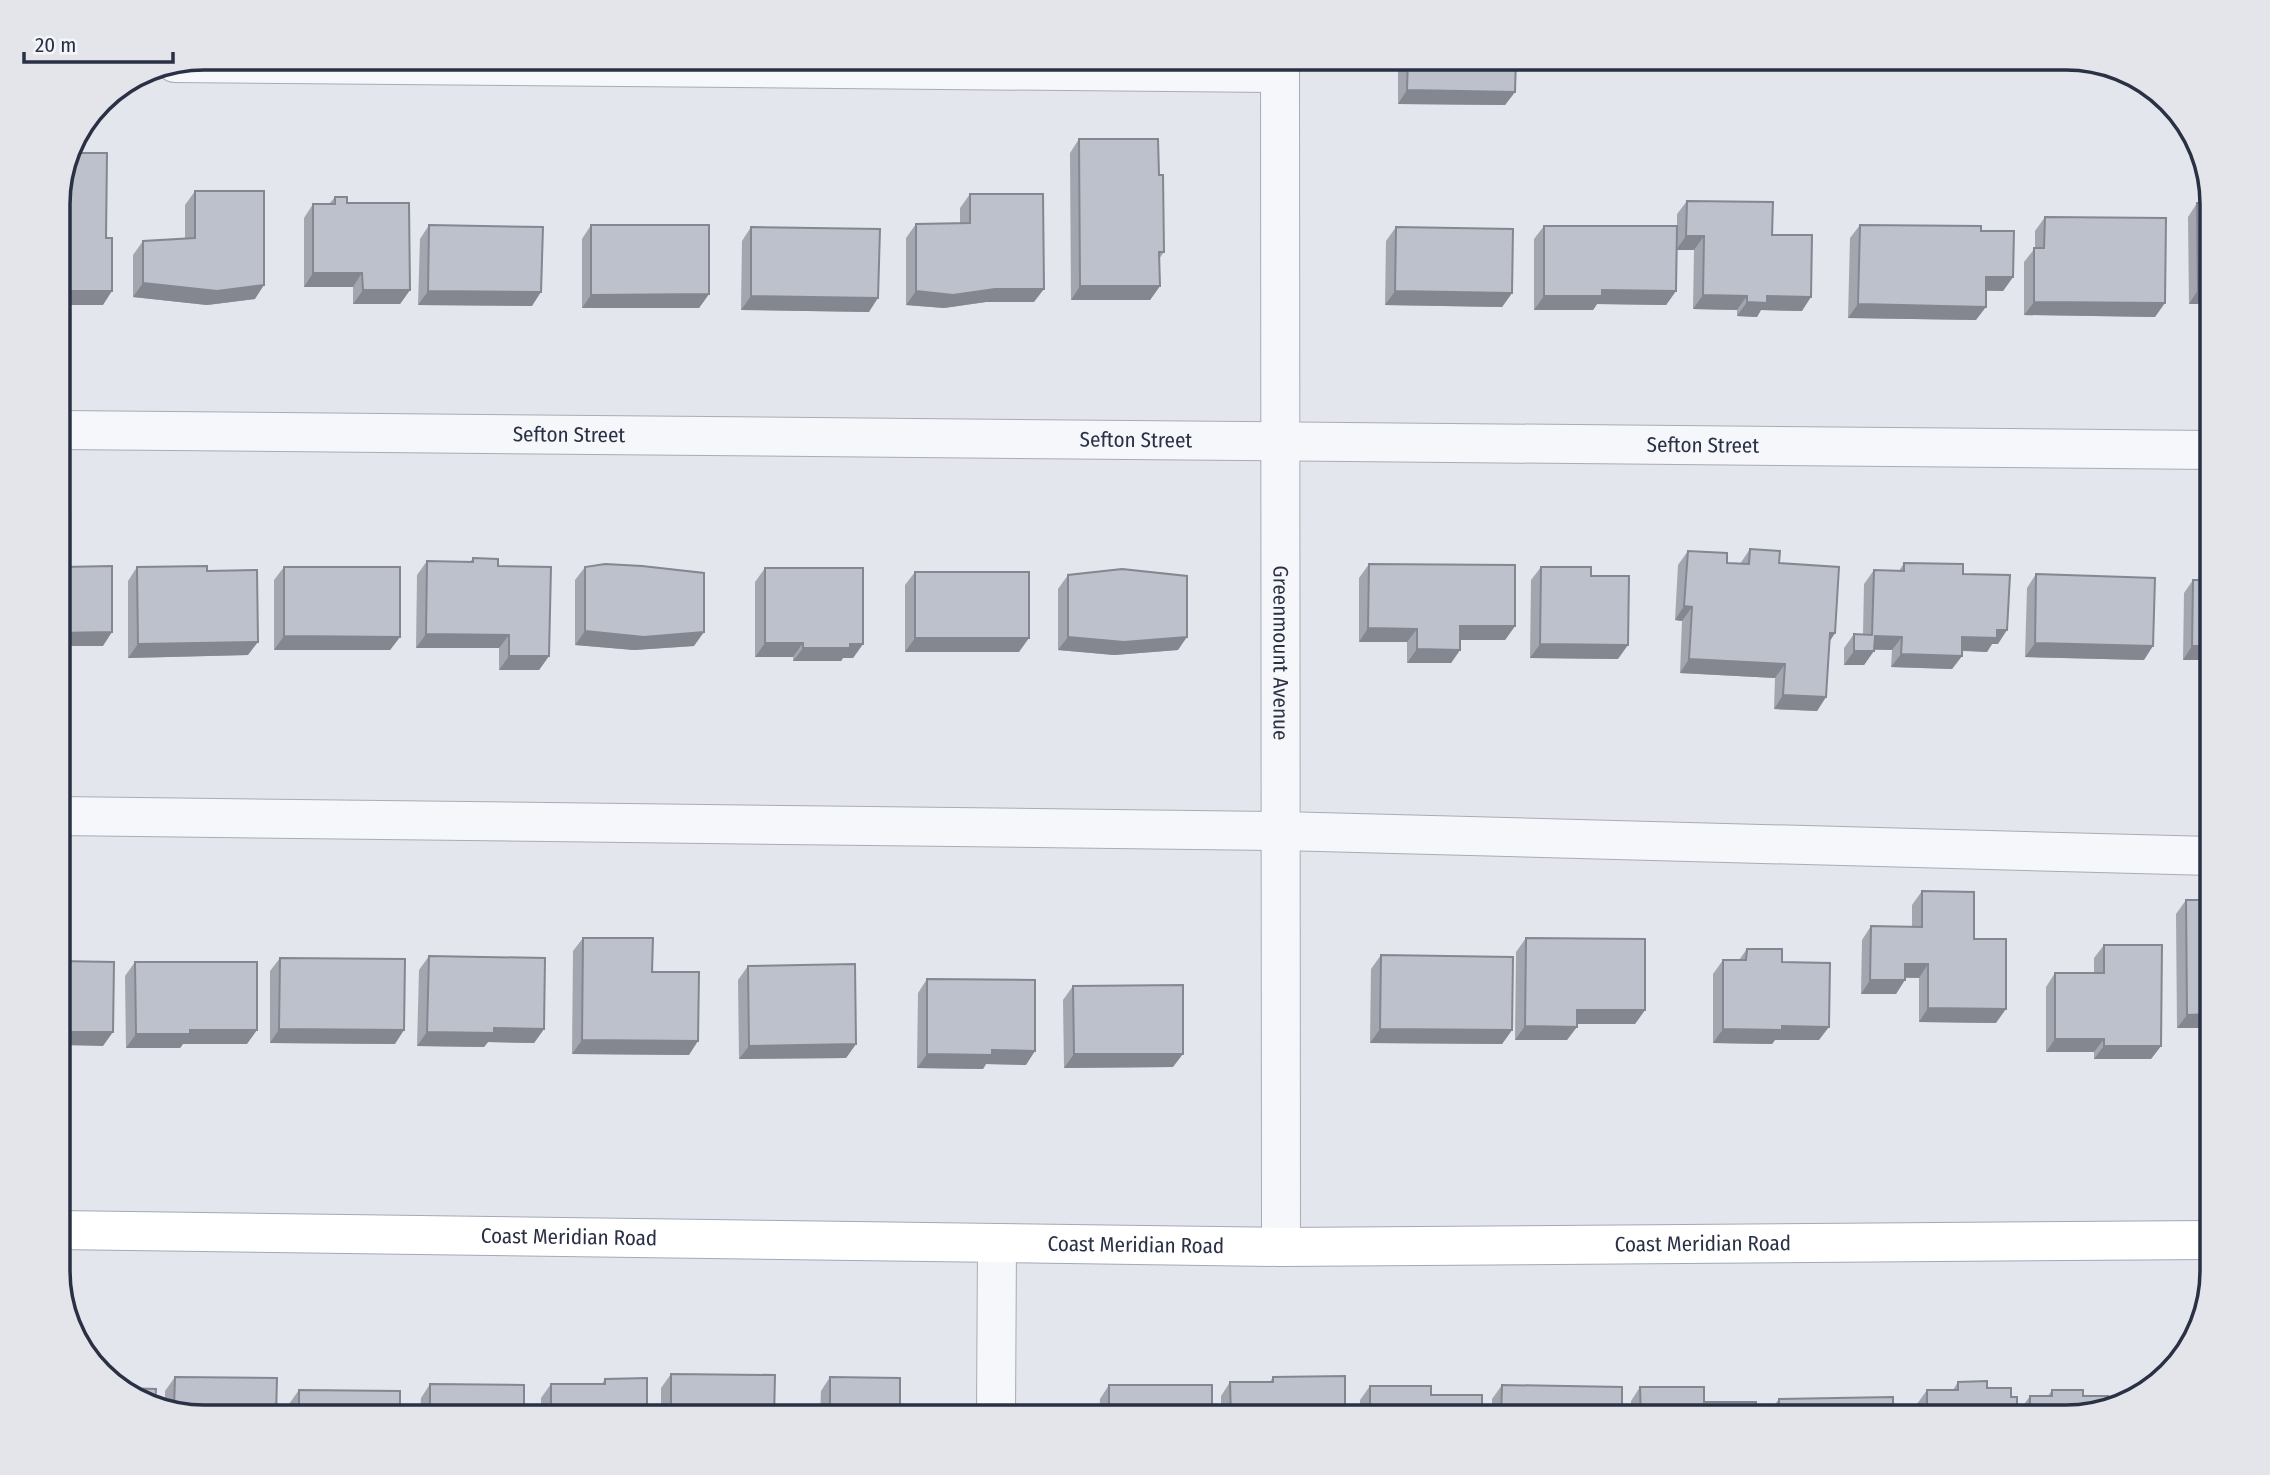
<svg xmlns="http://www.w3.org/2000/svg" width="2270" height="1475" font-family="'Fira Sans Condensed',sans-serif">
  <rect width="100%" height="100%" fill="#e3e6ec"/>
  <path fill="#c7d6c4" d="M1737,58H2066L2074,60L1739,64Z"/>
  <g fill="none" stroke-linecap="round" stroke-linejoin="round">
    <defs>
      <g id="minor">
        <path id="s1" d="M1280,58L1281,1247"/>
        <path d="M175,63L1280,73"/>
        <path id="s2" d="M58,430L2212,450"/>
        <path d="M58,816L1281,831L2212,856"/>
        <path d="M996,1417L997,1244"/>
      </g>
      <g id="major">
        <path id="s3" d="M58,1230L1281,1247L2212,1240"/>
      </g>
    </defs>
    <use href="#minor" stroke="#a8acb7" stroke-width="40"/>
    <use href="#major" stroke="#a2a9b8" stroke-width="40"/>
    <use href="#minor" stroke="#f6f7fa" stroke-width="38"/>
    <use href="#major" stroke="#fff" stroke-width="38"/>
  </g>
  <path fill="#a3a6af" d="M1398,58H1516L1515,92L1505,105L1398,104Z
    M1079,139L1159,175L1164,252L1159,259L1160,286L1150,300H1071L1070,153Z
    M195,191L255,299L207,305L133,297V255L143,241L185,239V205Z
    M970,194L1034,302H986L944,308L906,305V238L916,224H960V208Z
    M335,197L347,203L410,290L400,304H353V287H304V218L313,204H329Z
    M1687,201L1772,235L1802,311L1761,310L1757,317L1737,316V310L1693,309L1694,250H1677L1676,291L1666,305L1597,304L1593,310H1534V239L1544,226L1677,228V214Z
    M2197,203H2212V304H2189L2188,217Z
    M2045,217L2155,317L2024,315V262L2035,248V231Z
    M429,225L532,306L418,305L420,239Z
    M591,225L709,294L699,308H582V239Z
    M1860,225L1981,231L2013,277L2003,291H1986L1976,320L1848,318L1850,238Z
    M751,227L869,312L741,310L742,241Z
    M1396,227L1512,293L1502,307L1385,305L1386,241Z
    M1750,549L1779,563L1835,633L1829,642L1826,697L1817,711L1774,709L1775,678L1680,673L1682,621L1675,620L1678,565L1688,551L1727,563L1740,564Z
    M473,558L498,566L549,656L539,670H499V648H416L417,575L427,561L470,562Z
    M1904,563L1963,574L1998,644H1992L1987,652L1962,651V656L1952,669L1891,667L1892,650H1874L1864,665H1844V648L1854,634H1863L1864,584L1874,570L1899,571Z
    M1369,564L1515,626L1505,640H1460V650L1451,663H1407V642H1359V578Z
    M137,567L248,655L128,658V581Z
    M284,567L400,637L390,650H274V580Z
    M585,567L694,646L634,650L575,645V580Z
    M1541,567L1591,576L1618,659L1530,658L1531,580Z
    M765,568L863,644L853,658H843L841,661H793V657H755V582Z
    M915,572L1019,652H905V585Z
    M2036,574L2144,660L2025,657L2027,588Z
    M1068,575L1178,650L1114,655L1058,650V589Z
    M2193,580L2212,660H2183L2184,593Z
    M1922,891L1974,939L1996,1023L1919,1022V978H1905L1896,994H1861L1862,940L1871,926L1912,927V905Z
    M2186,900H2212V1028H2177L2176,914Z
    M583,938L652,972L689,1055L572,1054L573,951Z
    M1526,938L1645,1010L1635,1024H1577L1567,1040H1515L1516,952Z
    M2104,945L2161,1046L2151,1059H2094V1052H2046V987L2055,973H2094V958Z
    M1747,949L1782,962L1819,1040H1775L1772,1044L1713,1043V974L1723,960H1739Z
    M1381,955L1512,1030L1502,1044L1370,1043L1371,969Z
    M429,956L544,1029L534,1043L488,1042L484,1047L417,1046L419,970Z
    M280,958L395,1044L270,1043V971Z
    M135,962L247,1044H183L180,1048H126L125,976Z
    M748,966L856,1044L846,1058L739,1059L738,980Z
    M927,979L1026,1065L986,1064L983,1069L917,1068L918,993Z
    M1073,986L1173,1067L1064,1068L1063,1000Z
    M671,1374L774,1417H661V1388Z
    M175,1377L204,1417L165,1406V1391Z
    M830,1377L900,1417H820L821,1391Z
    M1273,1377L1345,1417H1221V1396L1230,1382H1270Z
    M605,1379L647,1417H541V1398L551,1384H602Z
    M1958,1382L1987,1388L2011,1397L2017,1417H1917V1404L1927,1390H1953Z
    M430,1384L524,1417H420L421,1398Z
    M1109,1385L1212,1417H1099L1100,1399Z
    M1502,1385L1622,1417H1492V1399Z
    M1370,1386L1431,1395L1482,1417H1360V1400Z
    M1640,1387L1704,1402L1756,1417H1631V1401Z
    M299,1390L400,1417H289V1404Z
    M2052,1390L2083,1396L2067,1417H2020V1410L2030,1396H2048Z
    M2119,1396L2139,1398L2113,1405Z
    M1779,1399L1893,1417H1769V1412Z"/>
  <path fill="#84878f" d="M1407,90L1515,92L1505,105L1398,104Z
    M1686,236H1704L1694,250H1676Z
    M313,273H362L353,287H304Z
    M1986,277H2013L2003,291L1976,290Z
    M143,283L264,285L255,299L207,305L133,297Z
    M1080,286H1160L1150,300H1071Z
    M995,289H1044L1034,302H986L944,308L906,305L916,291Z
    M363,290H410L400,304H353Z
    M1602,290L1676,291L1666,305L1597,304L1593,310H1534L1544,296Z
    M2198,290H2212V304H2189Z
    M58,291H112L103,305H58Z
    M428,291L541,292L532,306L418,305Z
    M1395,291L1512,293L1502,307L1385,305Z
    M709,294L699,308H582L591,295Z
    M1703,295L1747,296L1737,310L1693,309Z
    M751,296L878,298L869,312L741,310Z
    M1767,296L1811,297L1802,311L1761,310L1757,317L1737,316L1747,302Z
    M2034,302L2165,303L2155,317L2024,315Z
    M1858,304L1986,307L1976,320L1848,318Z
    M1684,606L1692,607L1682,621L1675,620Z
    M1460,626H1515L1505,640H1451Z
    M1368,628L1417,629L1407,642H1359Z
    M1997,630H2007L1998,644H1992L1987,652L1952,650L1962,637Z
    M585,631L704,632L694,646L634,650L575,645Z
    M112,632L103,646H58V633Z
    M1830,633H1835L1826,647Z
    M426,634L509,635L499,648H416Z
    M284,636L400,637L390,650H274Z
    M1875,636L1902,637L1892,650L1865,649Z
    M1068,637H1187L1178,650L1114,655L1058,650Z
    M915,638H1029L1019,652H905Z
    M258,642L248,655L128,658L138,644Z
    M765,643H803L793,657H755Z
    M2035,643L2153,646L2144,660L2025,657Z
    M850,644H863L853,658H843L841,661H793L803,648Z
    M1540,644L1628,645L1618,659L1530,658Z
    M2192,646H2212V660H2183Z
    M1417,649L1460,650L1451,663H1407Z
    M1854,651H1874L1864,665H1844Z
    M1901,654L1962,656L1952,669L1891,667Z
    M509,656H549L539,670H499Z
    M1689,659L1785,664L1775,678L1680,673Z
    M1783,695L1826,697L1817,711L1774,709Z
    M1905,964H1928L1919,978L1896,977Z
    M1870,980H1905L1896,994H1861Z
    M1928,1008L2006,1009L1996,1023L1919,1022Z
    M1577,1010H1645L1635,1024H1567Z
    M2212,1014V1028H2177L2187,1015Z
    M1525,1026L1577,1027L1567,1040H1515Z
    M1782,1026L1829,1027L1819,1040H1775L1772,1044L1713,1043L1723,1029Z
    M494,1028L544,1029L534,1043L488,1042L484,1047L417,1046L427,1032Z
    M279,1029L404,1030L395,1044L270,1043Z
    M1380,1029L1512,1030L1502,1044L1370,1043Z
    M190,1030H257L247,1044H183L180,1048H126L136,1034Z
    M58,1032H113L103,1046L58,1045Z
    M2055,1039H2104L2094,1052H2046Z
    M582,1040L698,1041L689,1055L572,1054Z
    M856,1044L846,1058L739,1059L749,1046Z
    M2104,1046H2161L2151,1059H2094Z
    M992,1050L1035,1051L1026,1065L986,1064L983,1069L917,1068L927,1054Z
    M1074,1054H1183L1173,1067L1064,1068Z"/>
  <path fill="#bdc1cc" stroke="#84878f" stroke-width="2" d="M1408,58H1516L1515,92L1407,90Z
    M1079,139H1158L1159,175H1163L1164,252H1159L1160,286H1080Z
    M68,153H107L106,238H112V291H58V194Z
    M195,191H264V285L217,291L143,283V241L195,238Z
    M970,194H1043L1044,289H995L953,295L916,291V224L970,223Z
    M335,197H347V203H409L410,290H363L362,273H313V204H335Z
    M1687,201L1773,202L1772,235H1812L1811,297L1767,296V303L1747,302V296L1703,295L1704,236H1686Z
    M2197,203H2212V290H2198Z
    M2045,217L2166,218L2165,303L2034,302V248H2044Z
    M429,225L543,227L541,292L428,291Z
    M591,225H709V294L591,295Z
    M1860,225L1981,226V231H2014L2013,277H1986V307L1858,304Z
    M1544,226H1677L1676,291L1602,290V296H1544Z
    M751,227L880,229L878,298L751,296Z
    M1396,227L1513,229L1512,293L1395,291Z
    M1750,549L1780,551L1779,563L1839,567L1835,633H1830L1826,697L1783,695L1785,664L1689,659L1692,607L1684,606L1688,551L1727,553V563L1749,564Z
    M473,558L498,559V566L551,567L549,656H509V635L426,634L427,561L473,562Z
    M58,559H62V567L112,566V632L58,633Z
    M1904,563L1963,564V574L2010,575L2007,630H1997V638L1962,637V656L1901,654L1902,637L1875,636L1874,651H1854V634L1872,635L1874,570L1904,571Z
    M605,564L642,566L704,573V632L644,637L585,631V567Z
    M1369,564L1515,565V626H1460V650L1417,649V629L1368,628Z
    M207,566V571L257,570L258,642L138,644L137,567Z
    M284,567H400V637L284,636Z
    M1541,567H1591V576H1629L1628,645L1540,644Z
    M765,568H863V644H850V648H803V643H765Z
    M1122,569L1187,576V637L1124,642L1068,637V575Z
    M915,572H1029V638H915Z
    M2036,574L2155,578L2153,646L2035,643Z
    M2193,580H2212V646H2192Z
    M1922,891L1974,892V939H2006V1009L1928,1008V964H1905V980H1870L1871,926L1922,927Z
    M2186,900H2212V1014L2187,1015Z
    M583,938H653L652,972H699L698,1041L582,1040Z
    M1526,938L1645,939V1010H1577V1027L1525,1026Z
    M2104,945H2162L2161,1046H2104V1039H2055V973H2104Z
    M1747,949H1782V962L1830,963L1829,1027L1782,1026V1030L1723,1029V960H1746Z
    M1381,955L1513,957L1512,1030L1380,1029Z
    M429,956L545,958L544,1029L494,1028V1033L427,1032Z
    M280,958L405,959L404,1030L279,1029Z
    M58,961L114,962L113,1032H58Z
    M135,962H257V1030H190V1034H136Z
    M855,964L856,1044L749,1046L748,966Z
    M927,979L1035,980V1051L992,1050V1055L927,1054Z
    M1183,985V1054H1074L1073,986Z
    M671,1374L775,1375L774,1417H671Z
    M1345,1376V1417H1231L1230,1382H1273V1377Z
    M175,1377L277,1378L276,1417H204L174,1408Z
    M830,1377L900,1378V1417H830Z
    M647,1378V1417H551V1384H605V1379Z
    M1987,1381V1388H2011V1397H2017V1417H1927V1390H1958V1382Z
    M430,1384L524,1385V1417H430Z
    M1109,1385H1212V1417H1109Z
    M1502,1385L1622,1387V1417H1501Z
    M1370,1386H1431V1395H1482V1417H1370Z
    M1640,1387H1704V1402H1756V1417H1641Z
    M119,1388L156,1389L155,1403L123,1393Z
    M299,1390L400,1391V1417H299Z
    M2052,1390H2083V1396H2108V1406L2067,1417H2030V1396H2052Z
    M2119,1396H2141L2139,1398L2119,1403Z
    M1893,1397V1417H1779V1399Z"/>
  <g text-anchor="middle" dominant-baseline="central" stroke-width="5" stroke-linejoin="round" paint-order="stroke">
    <g font-size="21" fill="#2a3145" stroke="#f3f5f9">
      <text stroke="none"><textPath href="#s2" startOffset="511">Sefton Street</textPath></text>
      <text stroke="none"><textPath href="#s2" startOffset="1078">Sefton Street</textPath></text>
      <text stroke="none"><textPath href="#s2" startOffset="1645">Sefton Street</textPath></text>
      <text stroke="none"><textPath href="#s1" startOffset="595">Greenmount Avenue</textPath></text>
      <text stroke="none"><textPath href="#s3" startOffset="511">Coast Meridian Road</textPath></text>
      <text stroke="none"><textPath href="#s3" startOffset="1645">Coast Meridian Road</textPath></text>
      <text stroke="none"><textPath href="#s3" startOffset="1078">Coast Meridian Road</textPath></text>
    </g>
  </g>
  <path d="M0 0H2270V1475H0ZM204 70H2066A134 134 0 0 1 2200 204V1271A134 134 0 0 1 2066 1405H204A134 134 0 0 1 70 1271V204A134 134 0 0 1 204 70Z" fill="#e3e5eb" fill-rule="evenodd"/>
  <path fill="none" stroke="#2a3145" stroke-width="3.5" d="M204 70H2066A134 134 0 0 1 2200 204V1271A134 134 0 0 1 2066 1405H204A134 134 0 0 1 70 1271V204A134 134 0 0 1 204 70Z"/>
  <path d="M24 52v10h149v-10" fill="none" stroke="#2a3145" stroke-width="3.5"/>
  <text x="35" y="52" font-size="21" fill="#2a3145" stroke="#f3f5f9" stroke-width="5" paint-order="stroke">20 m</text>
</svg>
